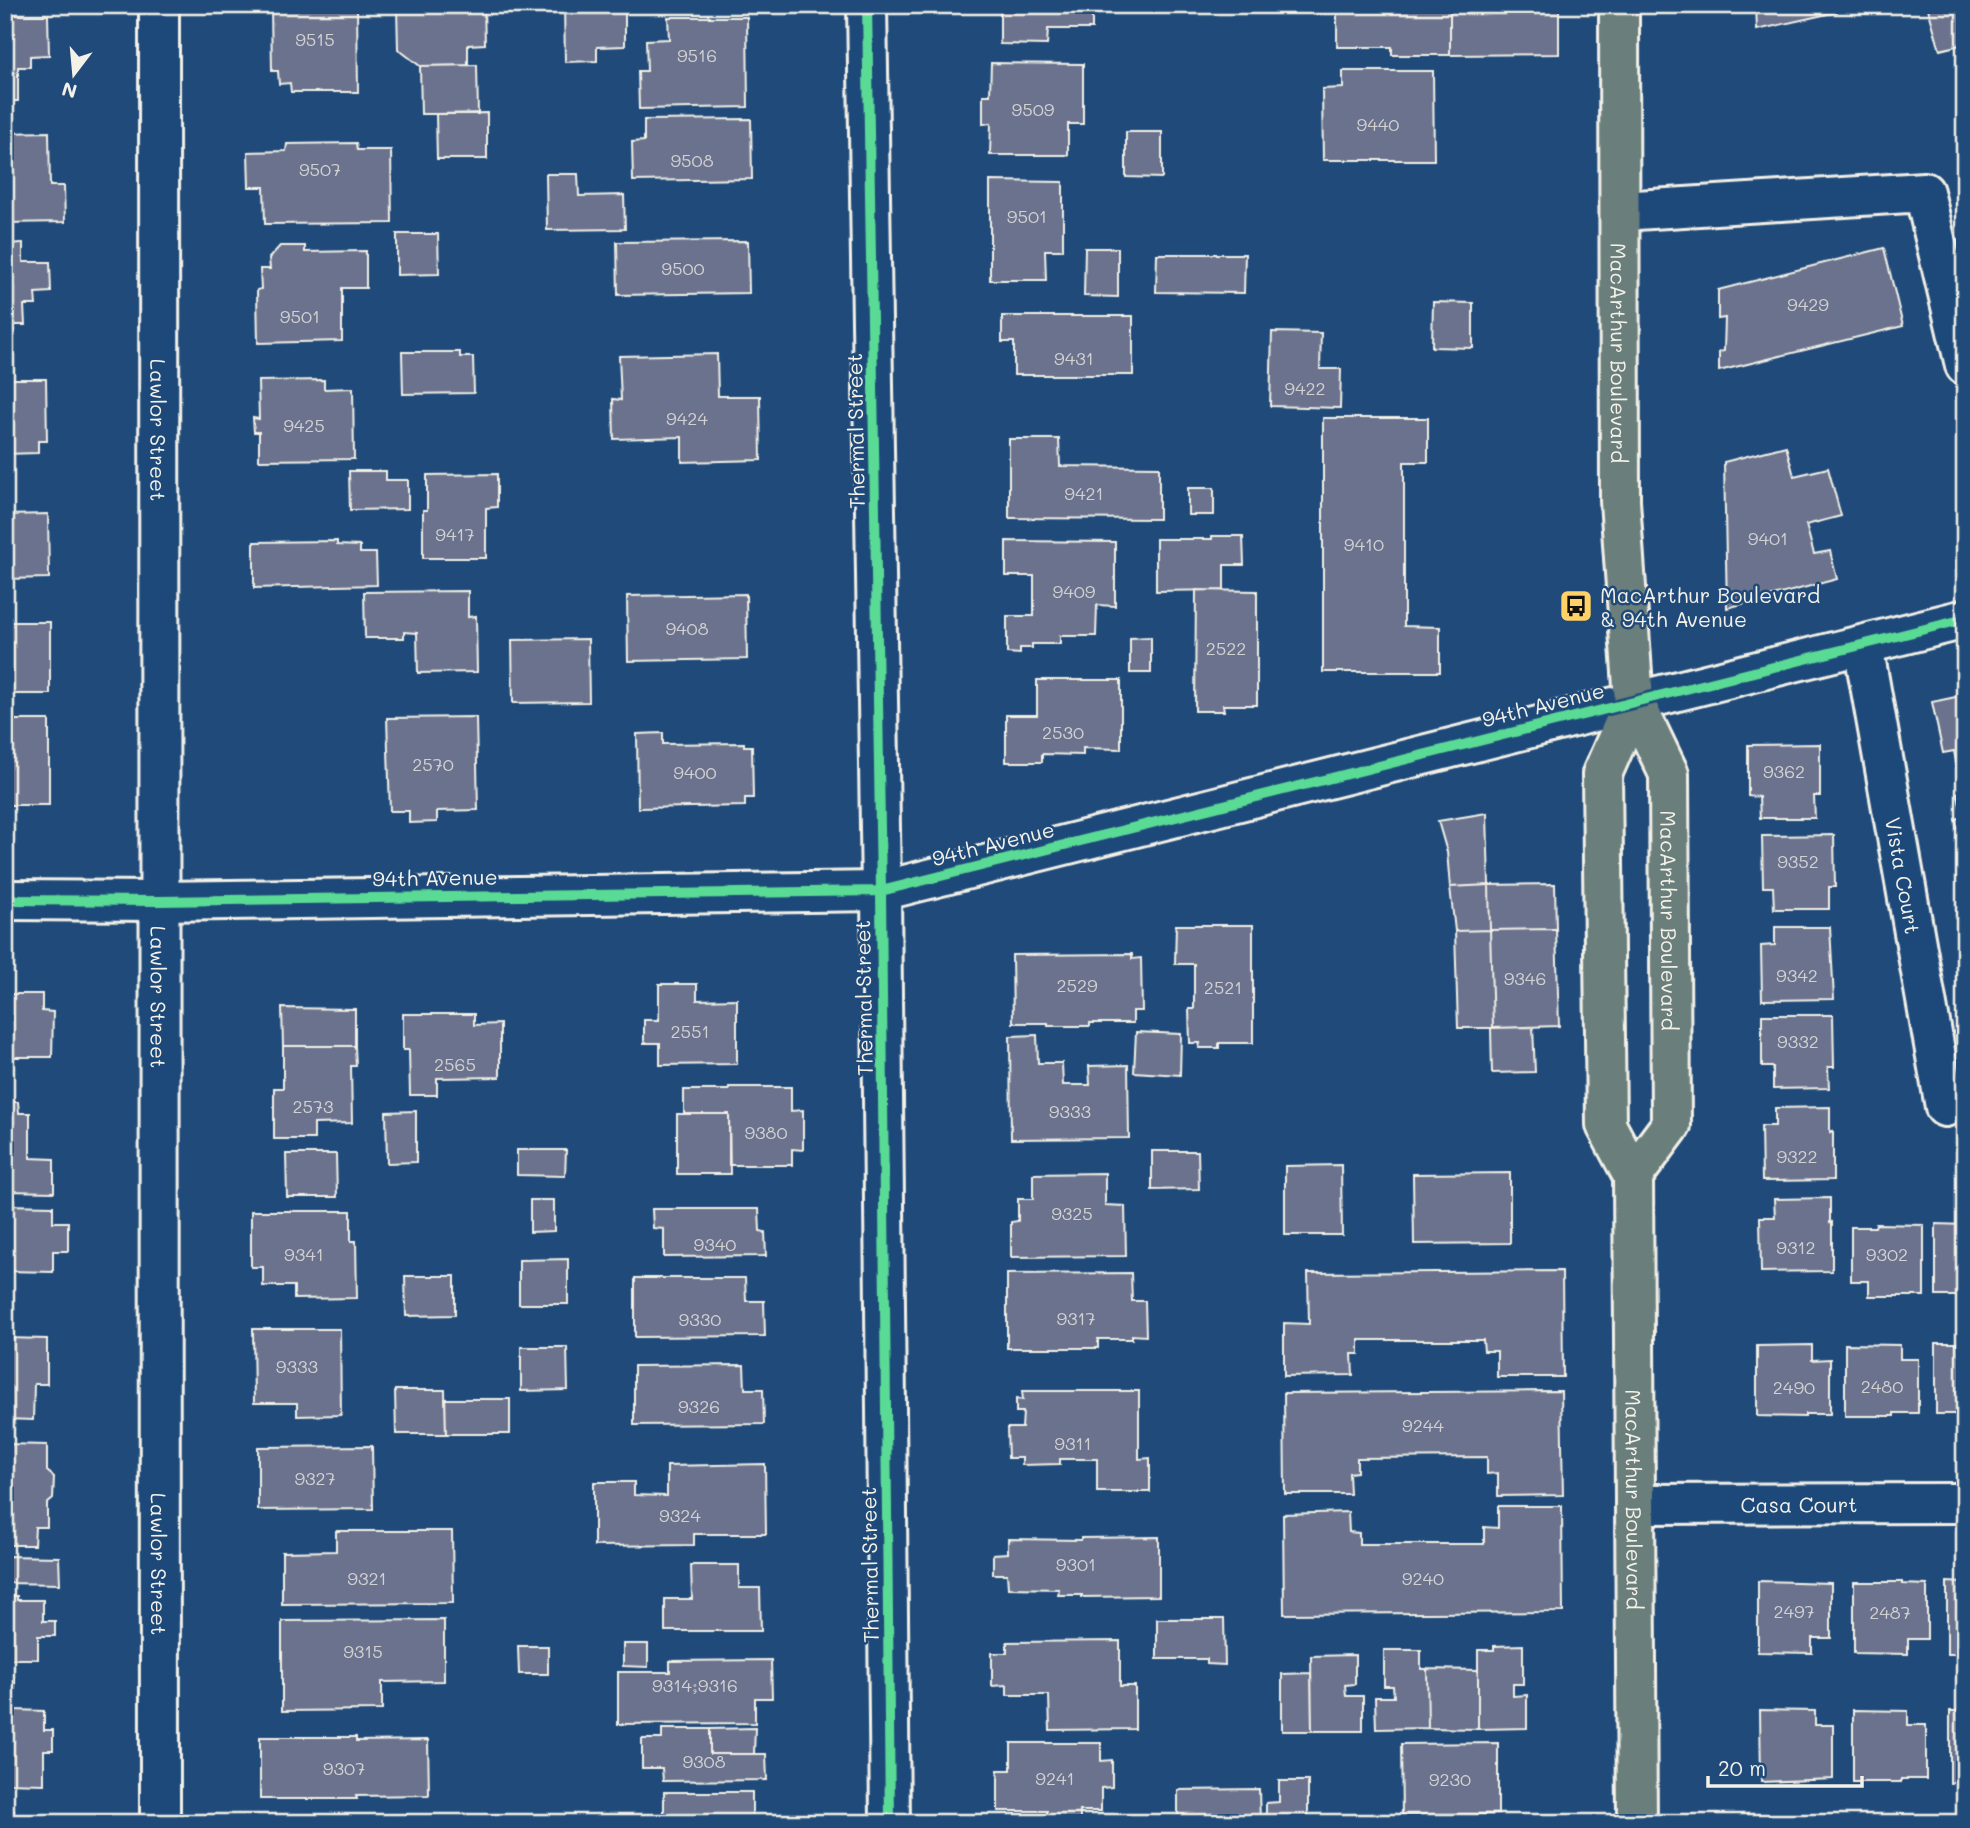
<svg xmlns="http://www.w3.org/2000/svg" width="1970" height="1828" font-family="Mali,sans-serif">
  <rect width="100%" height="100%" fill="#1f4a7a"/>
  <filter id="ink" filterUnits="userSpaceOnUse"><feTurbulence type="fractalNoise" baseFrequency=".0143" numOctaves="2"/><feDisplacementMap in="SourceGraphic" scale="14" xChannelSelector="R" yChannelSelector="G"/><feConvolveMatrix kernelMatrix="1 2 1 2 8 2 1 2 1" color-interpolation-filters="sRGB"/></filter>
  <g filter="url(#ink)">
    <path fill="#6a728d" stroke="#f4f1e8" stroke-width="2" d="M564,5H625V46L597,47V61L565,62Z
      M981,5H1092V29H1048L1047,45L1000,44V11L981,10Z
      M1337,5H1450V55H1392V47H1337Z
      M1450,5H1559V54L1450,55Z
      M1756,5H1836L1837,12L1757,30Z
      M1927,5H1965V44L1940,50Z
      M357,6L358,92H291L290,83L279,84L278,71H272L271,7Z
      M397,7H484L485,44L468,45V65L420,66L398,49Z
      M5,15H48L49,55L30,56V67H18V101H5Z
      M668,17H747L748,107L639,109L638,71H647L646,40L669,39Z
      M991,63L1083,64V124H1068V155H990L991,123L983,124V95H990Z
      M477,65L478,114H421L420,66Z
      M1343,71H1433L1434,160H1323L1322,89L1343,88Z
      M487,113V159H437L436,114Z
      M751,119L752,179L633,181L632,142L644,141V120Z
      M49,132L50,186H64L65,222L5,223V133Z
      M1126,132H1162V178L1126,177Z
      M356,143L357,150H391L392,223L265,224L264,187H249L248,152L286,151L287,144Z
      M546,174H578L579,196L624,195L625,229L547,230Z
      M990,181L1063,182V250H1045L1046,280H990Z
      M397,234H438L439,274L397,275Z
      M748,241L749,293L618,295L617,242Z
      M23,243V262H50L51,292L35,293L36,305H24L25,325H5V244Z
      M280,246H305V252L366,251V288H342V341L258,343L257,290L261,289L260,269H270L269,258Z
      M1085,248H1118V297L1084,296Z
      M1884,248L1903,326L1719,371V352L1724,351L1725,318L1718,319V290Z
      M1157,254H1245L1244,293L1156,292Z
      M1433,302L1473,303V348L1432,347Z
      M1002,316H1133V375H1014V342H1002Z
      M1272,332L1321,333L1320,369H1341L1340,408L1270,406Z
      M402,352H460V357H473L474,393L403,394Z
      M717,354L718,396H760L761,460L682,462V437L614,439L613,399L621,400L619,356Z
      M5,379H46L47,441H38V453L5,454Z
      M324,380V389L353,388L354,459L259,460V432H254L253,418L259,419L258,381Z
      M1323,418H1428V462H1404V626L1440,627V672H1323Z
      M1009,439H1059L1060,466L1159,467V519L1009,518Z
      M1786,446L1794,476L1828,468L1841,516L1806,525L1814,554L1830,551L1837,579L1727,608L1724,462Z
      M349,471H386V480H408V509L350,510Z
      M497,474V507L486,508V558H423V510H427V475Z
      M1188,488H1214V515H1188Z
      M48,514L49,578L5,579V515Z
      M1212,536H1243L1244,565H1224V590L1156,591V539H1212Z
      M337,541V545L360,546V553H376L377,585L254,588V542Z
      M1006,541L1115,542V606L1097,605L1096,636H1060V644H1032V648H1020V654L1007,653V616H1034V576H1006Z
      M1196,590L1257,591V705H1223L1224,711H1195Z
      M468,591V617L476,616L477,672L418,673L417,633L404,632V638H365L364,592Z
      M746,594L747,659L628,661L627,596Z
      M5,622H50V694H5Z
      M1151,637V673H1130V638Z
      M588,639L589,702L513,703L512,640Z
      M1037,680H1121V749L1083,748V755L1042,754V762H1006V715H1037Z
      M1965,695V771L1958,772L1954,751L1943,753L1932,702Z
      M476,717L478,810L437,811V822L409,823V811H390L387,718Z
      M5,720H49V805H5Z
      M663,733V744L744,743V746H752L753,798H745V806L638,808L637,734Z
      M1820,744V796H1814L1815,818H1760L1759,797L1748,796V745Z
      M1965,791V859L1955,819L1963,817L1957,793Z
      M1487,813L1489,885L1450,887L1447,852L1438,821Z
      M1834,835L1835,887H1829V909H1774L1773,887H1763L1762,836Z
      M1555,884L1556,929L1490,930L1489,885Z
      M1489,885L1490,930L1455,931L1450,887Z
      M1176,925H1253V1043H1219V1048H1199L1200,1043H1190L1189,1009H1194V964H1175Z
      M1775,927H1830L1834,999L1762,1000L1761,946L1775,945Z
      M1556,929L1559,1026L1493,1028L1490,930Z
      M1490,930L1493,1028H1458L1455,931Z
      M1132,954V959L1141,958L1142,1011H1133V1023H1090V1026H1048V1023H1013L1012,955Z
      M659,984H697V1000L737,999V1064L660,1065V1043H644V1020H659Z
      M5,994H42V1011L53,1012L52,1057H5Z
      M282,1008L355,1009V1046H283Z
      M403,1014H474V1025L500,1024V1077L437,1078V1095H410L409,1050H403Z
      M1762,1015H1833L1834,1067H1828L1829,1088L1773,1089V1067H1762Z
      M1533,1027L1535,1072L1492,1073L1491,1028Z
      M1136,1032L1181,1034L1180,1075L1134,1072Z
      M1037,1035L1038,1063H1062L1063,1085H1090L1089,1066L1128,1065L1129,1138L1011,1139L1010,1036Z
      M283,1046H355L356,1066H351L352,1123L314,1124V1139H274V1088H283Z
      M729,1087H791V1111L803,1110V1150L792,1149V1165H729V1114H684V1090H729Z
      M5,1092H8V1102H18L19,1113H30V1158L54,1159V1192L5,1191Z
      M1830,1107V1132L1833,1131V1180L1762,1181L1761,1126H1775V1108Z
      M416,1111V1162L387,1163L386,1112Z
      M677,1114H729L730,1174H677Z
      M517,1150H566L565,1176L517,1175Z
      M1152,1151H1198L1199,1189L1152,1190Z
      M286,1154H336L337,1197H287Z
      M1341,1165L1342,1235H1285V1166Z
      M1105,1173V1205L1125,1206L1126,1256L1011,1257V1222L1018,1221V1199H1033V1174Z
      M1510,1173V1243L1414,1244L1413,1174Z
      M1830,1198V1223L1832,1222V1271L1761,1272L1760,1217H1775L1774,1199Z
      M530,1200H554V1231L530,1232Z
      M5,1205L53,1206V1222H68V1251H53V1272L5,1271Z
      M652,1209H759L760,1231L765,1232L766,1256L664,1257V1229L653,1228Z
      M251,1211H351V1241H356L357,1298L294,1299V1286H263V1267H251Z
      M1876,1224L1924,1225V1296H1869V1281H1851V1227H1875Z
      M1936,1224L1965,1225V1296H1936Z
      M568,1259V1304H519V1260Z
      M1562,1271L1563,1377H1497V1351H1484L1483,1340H1359V1354H1352L1353,1375L1284,1376V1323L1309,1324L1308,1273Z
      M1131,1273L1132,1301H1145L1146,1336L1132,1335V1339H1098V1348H1007V1274Z
      M405,1276H455V1315L406,1316Z
      M635,1278H745L746,1301H764L765,1336L635,1337Z
      M253,1329H340L341,1415L297,1416V1403H254Z
      M5,1338L47,1339V1384H34L33,1420L5,1419Z
      M1936,1343H1965V1414H1936Z
      M1845,1344L1900,1345V1359H1918V1413H1894V1416H1845Z
      M1812,1345V1360L1830,1359V1414H1805V1417L1757,1416V1346Z
      M521,1347H567L568,1390L521,1391Z
      M744,1365L745,1389H763L764,1424L634,1425V1366Z
      M395,1390H445L446,1434H396Z
      M1022,1391H1139V1459L1150,1458V1492H1097V1459H1060V1464L1022,1465V1458H1008L1007,1428H1022L1023,1412H1016V1399L1023,1400Z
      M1561,1391L1563,1495L1498,1496V1473L1487,1474V1457L1357,1458V1472L1349,1473L1350,1494H1285L1284,1393Z
      M445,1399H510V1434H446Z
      M5,1444L47,1445V1471L54,1477L53,1499L47,1504V1527H35L34,1545H5Z
      M372,1446L373,1509L258,1510V1447Z
      M765,1464L766,1534H694V1545L594,1546V1482H634V1495L667,1496V1466Z
      M1498,1506H1562L1563,1612L1284,1614L1283,1514L1348,1512L1349,1532L1359,1533V1544H1484V1527L1498,1528Z
      M336,1531H452L453,1603L282,1604V1552L336,1551Z
      M1159,1537V1596L1082,1597V1595H1058L1059,1589L1008,1588L1007,1574H993V1554L1008,1553V1539L1081,1540V1538Z
      M5,1556L59,1557L60,1584L5,1583Z
      M691,1565H739V1588H760L761,1631H665V1599H692Z
      M1758,1581L1831,1583V1638H1812V1653L1758,1652Z
      M1854,1582H1902V1584L1927,1585V1639H1908V1654L1854,1653Z
      M1947,1582L1965,1583V1654H1947Z
      M5,1596H17V1600H43V1621H55V1636H38V1659H5Z
      M1157,1619H1224L1225,1665L1207,1664V1659H1157Z
      M444,1620V1681L382,1682V1710L282,1711V1621Z
      M1120,1641V1686H1135V1729L1050,1730L1049,1695H1007V1685L992,1686V1653H1007V1642Z
      M623,1644H648V1667L623,1666Z
      M1523,1645V1684H1513V1696L1527,1695V1728L1478,1729V1650H1494V1646Z
      M518,1646H548V1674H519Z
      M1384,1650H1421V1669H1427L1428,1728L1376,1729L1375,1697H1394L1393,1686H1384Z
      M1355,1655V1684L1345,1685L1346,1696H1363V1731H1312L1311,1656Z
      M771,1660L772,1698H755V1723L618,1724V1672H670V1661Z
      M1427,1669L1478,1670V1729L1428,1728Z
      M1311,1673L1312,1731H1282V1674Z
      M5,1678H15V1710L44,1711V1730H53V1750H44V1784L5,1783Z
      M1760,1710L1815,1711V1725H1833V1779L1761,1782Z
      M1853,1710L1908,1711V1725H1926V1779H1901V1782H1853Z
      M1950,1711H1965V1782L1950,1783Z
      M755,1728L754,1754H710V1729Z
      M662,1729H710V1754H766L767,1780L663,1781L662,1768H642V1739H662Z
      M260,1737H356V1741L428,1740L429,1795L356,1796L357,1799H260Z
      M1011,1743H1101V1761L1112,1760V1787L1101,1788V1811H1080V1823H1047V1811H998V1770H1011Z
      M1498,1743V1814L1402,1815L1401,1744Z
      M1279,1781H1308V1823H1266V1803L1279,1802Z
      M1259,1789L1260,1823H1178V1790Z
      M664,1792H752V1823H664Z
      M5,1811H14V1823H5Z"/>
    <g fill="none" stroke-linecap="round" stroke-linejoin="round">
      <defs>
        <g id="minor">
          <path id="s1" d="M159,5L160,1823"/>
          <path d="M867,5L881,891L890,1823"/>
          <path d="M1620,211L1924,192L1965,365"/>
          <path id="s2" d="M1863,645L1945,1107"/>
          <path d="M5,900L159,901L881,891L1965,619"/>
          <path id="s3" d="M1635,1504L1965,1503"/>
        </g>
        <g id="major">
          <path id="s4" d="M1619,5L1620,501L1634,701L1669,774L1671,1125L1633,1176"/>
          <path id="s5" d="M1634,701L1602,774L1606,1125L1633,1176L1637,1823"/>
        </g>
      </defs>
      <use href="#minor" stroke="#f4f1e8" stroke-width="44"/>
      <use href="#major" stroke="#f4f1e8" stroke-width="44"/>
      <use href="#minor" stroke="#1f4a7a" stroke-width="38"/>
      <use href="#major" stroke="#6b7f7c" stroke-width="38"/>
      <defs>
        <path id="cycleway" d="M867,5L881,891L890,1823
          M5,900L159,901L881,891L1965,619"/>
      </defs>
      <use href="#cycleway" stroke="#1f4a7a" stroke-width="15"/>
      <use href="#cycleway" stroke="#5adb95" stroke-width="10"/>
    </g>
  </g>
  <defs>
    <symbol id="bus-square" viewBox="-11 -11 22 22"><rect x="-9" y="-9" width="18" height="18" rx="4" fill="#ffd166" stroke="#1f4a7a"/><path d="M-5-6H5V4H4V6H2V4H-2V6H-4V4H-5ZM-3.5-4V0h7V-4ZM-3.5 1.2v1.5H-2V1.2ZM2 1.2v1.5H3.5V1.2Z" fill="#111"/></symbol>
  </defs>
  <g fill-rule="evenodd">
    <use href="#bus-square" x="1557" y="587" width="38" height="38"/>
  </g>
  <g text-anchor="middle" dominant-baseline="central" stroke-width="5" stroke-linejoin="round" paint-order="stroke">
    <g font-size="18" fill="#d2d1d1">
      <text x="315" y="39">9515</text>
      <text x="697" y="55">9516</text>
      <text x="1033" y="109">9509</text>
      <text x="1378" y="124">9440</text>
      <text x="692" y="160">9508</text>
      <text x="320" y="169">9507</text>
      <text x="1027" y="216">9501</text>
      <text x="683" y="268">9500</text>
      <text x="1808" y="304">9429</text>
      <text x="300" y="316">9501</text>
      <text x="1074" y="358">9431</text>
      <text x="1305" y="388">9422</text>
      <text x="687" y="418">9424</text>
      <text x="304" y="425">9425</text>
      <text x="1084" y="493">9421</text>
      <text x="455" y="534">9417</text>
      <text x="1768" y="538">9401</text>
      <text x="1364" y="544">9410</text>
      <text x="1074" y="591">9409</text>
      <text x="687" y="628">9408</text>
      <text x="1226" y="648">2522</text>
      <text x="1063" y="732">2530</text>
      <text x="433" y="764">2570</text>
      <text x="1784" y="771">9362</text>
      <text x="695" y="772">9400</text>
      <text x="1798" y="861">9352</text>
      <text x="1797" y="975">9342</text>
      <text x="1525" y="978">9346</text>
      <text x="1077" y="985">2529</text>
      <text x="1223" y="987">2521</text>
      <text x="690" y="1031">2551</text>
      <text x="1798" y="1041">9332</text>
      <text x="455" y="1064">2565</text>
      <text x="313" y="1106">2573</text>
      <text x="1070" y="1111">9333</text>
      <text x="766" y="1132">9380</text>
      <text x="1797" y="1156">9322</text>
      <text x="1072" y="1213">9325</text>
      <text x="715" y="1244">9340</text>
      <text x="1796" y="1247">9312</text>
      <text x="304" y="1254">9341</text>
      <text x="1887" y="1254">9302</text>
      <text x="1076" y="1318">9317</text>
      <text x="700" y="1319">9330</text>
      <text x="297" y="1366">9333</text>
      <text x="1882" y="1386">2480</text>
      <text x="1794" y="1387">2490</text>
      <text x="699" y="1406">9326</text>
      <text x="1423" y="1425">9244</text>
      <text x="1073" y="1443">9311</text>
      <text x="315" y="1478">9327</text>
      <text x="680" y="1515">9324</text>
      <text x="1076" y="1564">9301</text>
      <text x="367" y="1578">9321</text>
      <text x="1423" y="1578">9240</text>
      <text x="1794" y="1611">2497</text>
      <text x="1890" y="1612">2487</text>
      <text x="363" y="1651">9315</text>
      <text x="695" y="1685">9314;9316</text>
      <text x="704" y="1761">9308</text>
      <text x="344" y="1768">9307</text>
      <text x="1055" y="1778">9241</text>
      <text x="1450" y="1779">9230</text>
    </g>
    <g font-size="21" fill="#f4f1e8" stroke="#1f4a7a">
      <text stroke="none"><textPath href="#s4" startOffset="348">MacArthur Boulevard</textPath></text>
      <text stroke="none"><textPath href="#s1" startOffset="425">Lawlor Street</textPath></text>
      <text transform="translate(855 431) rotate(-91)">Thermal Street</text>
      <text transform="translate(1543 704) rotate(-14)">94th Avenue</text>
      <text transform="translate(993 843) rotate(-14)">94th Avenue</text>
      <text stroke="none"><textPath href="#s2" startOffset="234">Vista Court</textPath></text>
      <text transform="translate(435 877) rotate(-1)">94th Avenue</text>
      <text stroke="none"><textPath href="#s4" startOffset="924">MacArthur Boulevard</textPath></text>
      <text stroke="none"><textPath href="#s1" startOffset="992">Lawlor Street</textPath></text>
      <text transform="translate(863 998) rotate(-91)">Thermal Street</text>
      <text stroke="none"><textPath href="#s5" startOffset="812">MacArthur Boulevard</textPath></text>
      <text stroke="none"><textPath href="#s3" startOffset="164">Casa Court</textPath></text>
      <text stroke="none"><textPath href="#s1" startOffset="1559">Lawlor Street</textPath></text>
      <text transform="translate(869 1565) rotate(-91)">Thermal Street</text>
    </g>
    <g font-size="21" fill="#f4f1e8" stroke="#1f4a7a" text-anchor="start">
      <text x="1600" y="594">MacArthur Boulevard<tspan x="1600" dy="24">&amp; 94th Avenue</tspan></text>
    </g>
  </g>
  <rect width="1970" height="1828" fill="none" stroke="#1f4a7a" stroke-width="28"/>
  <rect x="14" y="14" width="1942" height="1800" fill="none" stroke="#f4f1e8" stroke-width="2.5" filter="url(#ink)"/>
  <g transform="translate(74 74) rotate(196)" stroke="#1f4a7a" stroke-width="5" paint-order="stroke">
  <path d="M0-5L12 26L0 18L-12 26Z" fill="#f4f1e8"/>
  <text y="-10" font-size="19" font-weight="bold" text-anchor="middle" fill="#f4f1e8">N</text>
  </g>
  <path d="M1708 1776v10h154v-10" fill="none" stroke="#f4f1e8" stroke-width="3.5"/>
  <text x="1718" y="1776" font-size="21" fill="#f4f1e8" stroke="#1f4a7a" stroke-width="5" paint-order="stroke">20 m</text>
</svg>
